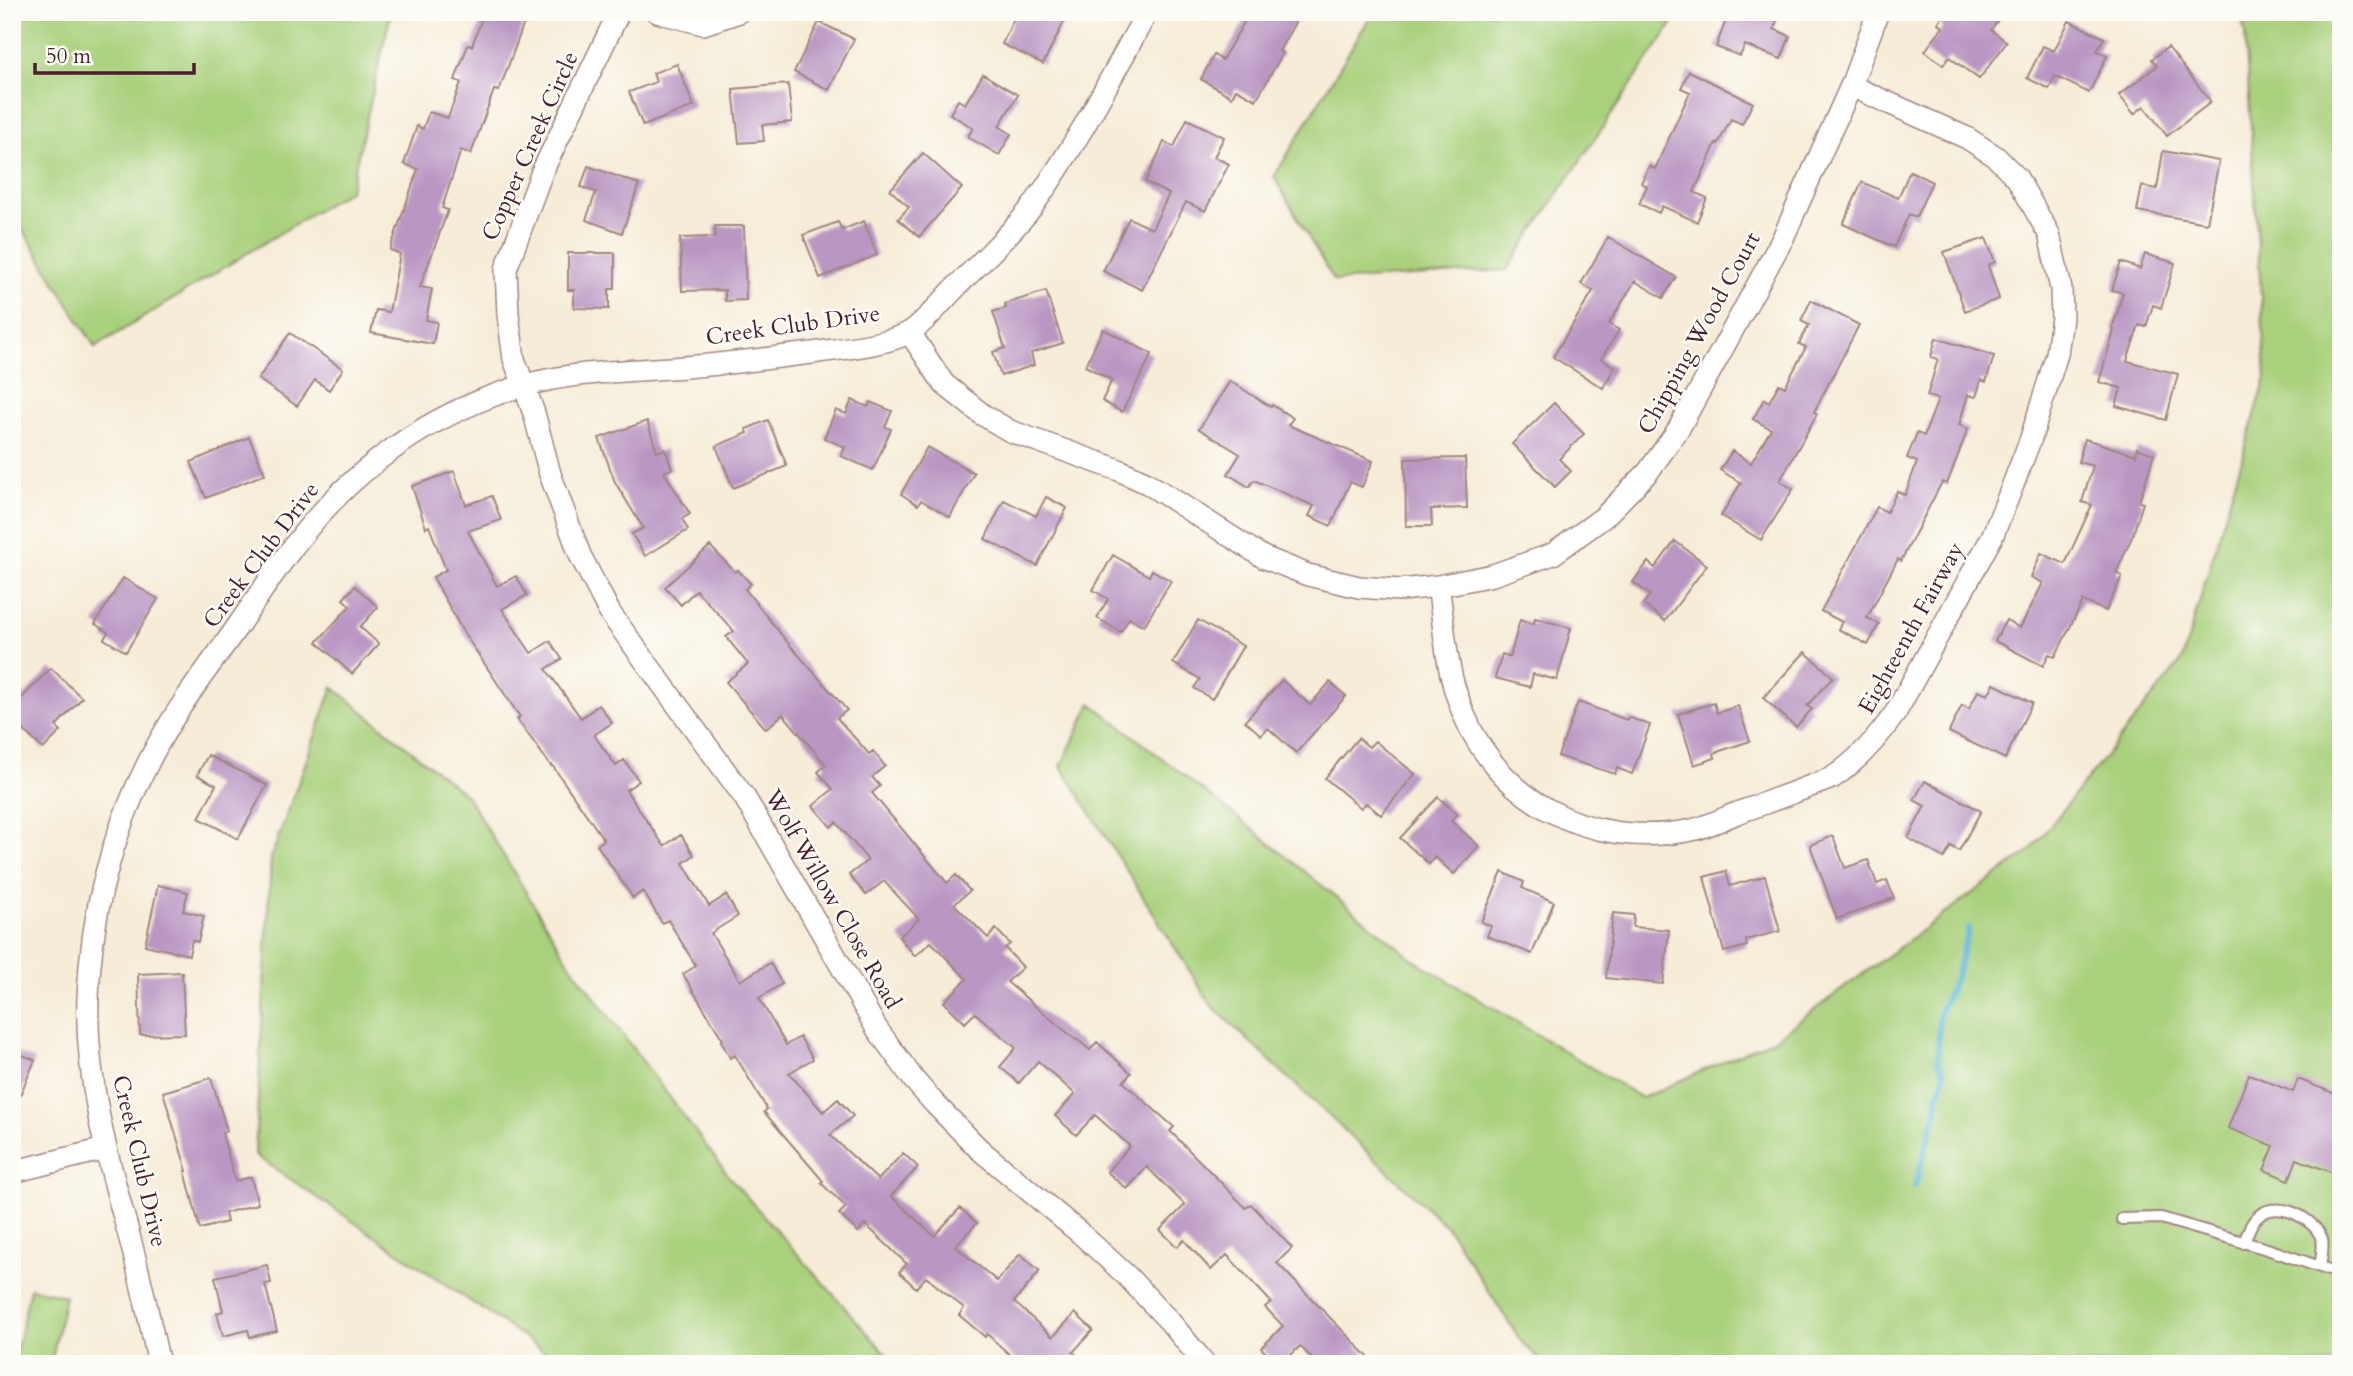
<svg xmlns="http://www.w3.org/2000/svg" width="2353" height="1376" font-family="Cardo,serif">
  <rect width="100%" height="100%" fill="#fdfcf7"/>
  <filter id="ink" filterUnits="userSpaceOnUse"><feTurbulence type="fractalNoise" baseFrequency=".0143" numOctaves="2"/><feDisplacementMap in="SourceGraphic" scale="14" xChannelSelector="R" yChannelSelector="G"/><feConvolveMatrix kernelMatrix="1 2 1 2 8 2 1 2 1" color-interpolation-filters="sRGB"/></filter>
  <filter id="wash" filterUnits="userSpaceOnUse"><feTurbulence type="fractalNoise" baseFrequency=".00686" numOctaves="4" result="noise"/><feDisplacementMap in="SourceGraphic" scale="28" xChannelSelector="R" yChannelSelector="G"/><feGaussianBlur stdDeviation="1.57" result="paint"/><feColorMatrix in="noise" values="0 0 0 0 0 0 0 0 0 0 0 0 0 0 0 0 0 1.4 0 .05"/><feComposite in="paint" operator="in"/></filter>
  <g filter="url(#wash)">
    <rect width="100%" height="100%" fill="#f6ecd7"/>
    <path fill="#a9d07b" stroke="#7a7853" stroke-width="2" d="M15,12H391L350,190L95,347L12,212V19Z
      M1373,12H1680L1507,270L1334,281L1274,177Z
      M2240,12H2341V1364H1544L1521,1341L1447,1227L1211,1005L1061,766L1091,703L1237,817L1414,960L1642,1098L1776,1038L2031,850L2182,660L2266,378L2245,32Z
      M333,687L467,796L572,967L731,1179L895,1364H563L255,1155L271,858Z
      M30,1288L65,1296L51,1364L14,1362Z"/>
    <g fill="none" stroke-linecap="round" stroke-linejoin="round">
      <path stroke="#56b5d5" stroke-width="6" d="M1915,1186L1937,1110L1938,1095L1943,1081L1944,1073L1938,1060L1939,1014L1956,976L1969,928"/>
    </g>
    <g id="blocks">
      <path fill="#ba97c3" d="M484,12H528L499,91L494,90L471,154L461,150L442,208L448,210L420,287L432,289L426,320L437,322L433,344L371,333L376,310L389,312L400,254L390,250L418,169L404,164L417,126L423,129L429,112L448,118L461,82L455,80L468,45L472,46Z
        M1017,12H1069L1043,64L1002,44Z
        M1250,12H1301L1279,51L1283,53L1256,100L1236,89L1232,97L1201,79L1214,55L1222,60Z
        M1729,12H1780L1774,29L1790,36L1781,59L1745,45L1740,56L1716,47Z
        M1946,12H1987L1998,20L1991,30L2007,42L1979,79L1949,57L1943,65L1925,51L1943,27L1938,23Z
        M2069,21L2104,38L2097,51L2107,56L2089,93L2055,76L2049,89L2027,78L2043,46L2054,51Z
        M819,22L854,39L829,90L794,72Z
        M2168,47L2211,102L2167,136L2144,106L2134,114L2119,95L2157,66L2152,59Z
        M677,64L694,106L643,126L629,92L656,82L653,73Z
        M1689,71L1753,103L1742,124L1731,119L1718,144L1716,143L1694,192L1707,198L1697,222L1662,206L1659,213L1639,204L1647,186L1641,183L1649,166L1655,169L1690,92L1681,88Z
        M983,74L1018,95L999,126L1011,134L999,155L968,137L973,128L950,114L958,100L965,104Z
        M788,84L792,122L762,125L764,141L739,143L733,89Z
        M1187,119L1224,137L1214,157L1229,164L1205,211L1186,202L1142,290L1103,271L1129,218L1152,229L1169,194L1145,182L1164,142L1174,147Z
        M2163,151L2219,161L2207,223L2137,211L2142,186L2157,189Z
        M923,153L962,188L919,237L898,219L909,207L890,190Z
        M588,166L639,184L622,233L586,220L596,192L581,187Z
        M1910,171L1932,182L1916,217L1909,214L1894,247L1843,224L1862,182L1898,198Z
        M864,221L877,255L820,278L803,235L838,222L842,230Z
        M715,226H744L746,300L725,301V290L682,291L680,238L715,237Z
        M1608,237L1676,277L1663,298L1635,281L1609,324L1619,330L1601,359L1615,367L1603,388L1553,357L1593,291L1581,284Z
        M1986,238L1995,262L1988,265L1999,299L1965,311L1944,252Z
        M568,253H615V289H609V309L574,308V290H568Z
        M2145,254L2175,263L2161,308L2153,305L2146,327L2139,325L2127,361L2178,374L2166,420L2116,406L2121,388L2099,382L2114,330L2112,329L2123,293L2112,290L2121,262L2140,269Z
        M1046,291L1063,343L1031,353L1034,365L1001,376L993,352L1005,348L993,312L1006,308L1005,304Z
        M1811,300L1859,325L1814,412L1817,414L1780,481L1793,489L1761,540L1721,516L1741,483L1720,470L1732,451L1751,463L1771,429L1753,419L1764,399L1769,402L1779,384L1785,387L1806,347L1799,344L1809,325L1801,321Z
        M1103,329L1152,354L1122,412L1102,401L1112,380L1085,366Z
        M290,333L343,369L329,390L315,380L297,406L258,379Z
        M1936,338L1994,356L1986,382L1981,380L1976,397L1968,395L1959,425L1968,429L1947,484L1942,482L1901,561L1898,559L1867,618L1879,624L1868,645L1838,629L1842,622L1821,611L1877,507L1887,512L1897,491L1905,495L1917,462L1907,458L1917,433L1924,436L1938,399L1927,396L1938,359L1931,357Z
        M1230,381L1271,407L1272,405L1293,418L1288,425L1373,461L1362,487L1350,482L1331,526L1309,516L1314,506L1254,480L1249,487L1228,474L1240,454L1199,429Z
        M852,400L868,407L870,402L892,411L885,427L891,429L873,470L841,456L845,447L824,438L836,410L846,414Z
        M1554,403L1584,434L1559,459L1571,471L1555,487L1512,444Z
        M768,420L787,466L733,488L716,446L748,433L746,429Z
        M647,421L657,452L665,449L672,469L664,472L690,514L682,519L688,530L645,556L632,534L643,528L615,482L599,438Z
        M249,437L265,474L206,498L191,462Z
        M2085,439L2136,455L2137,448L2154,454L2139,502L2143,503L2132,537L2116,573L2122,576L2106,611L2083,601L2055,657L2049,654L2043,666L1995,641L2006,620L2020,628L2043,583L2031,577L2041,553L2065,564L2092,505L2082,502L2093,466L2078,462Z
        M927,447L974,473L950,517L921,500L918,505L901,494Z
        M1465,458L1467,508L1431,509L1432,526H1406L1405,459Z
        M454,471L466,505L492,496L501,520L468,531L497,586L516,576L527,595L502,609L531,653L550,641L562,659L546,669L581,718L599,705L612,723L594,735L616,766L624,760L639,781L626,790L664,846L681,835L694,855L683,863L709,906L726,895L738,916L711,933L740,981L770,963L782,984L759,998L786,1045L800,1037L813,1059L789,1073L823,1112L838,1099L853,1116L830,1135L878,1180L903,1153L918,1167L891,1196L934,1236L960,1208L977,1223L955,1246L997,1281L1020,1254L1040,1271L1014,1302L1053,1337L1075,1313L1093,1330L1073,1352L1085,1364H1020L987,1334L985,1337L959,1315L964,1308L926,1277L916,1288L899,1272L907,1264L865,1224L858,1232L839,1214L846,1207L821,1183L823,1181L764,1112L767,1109L735,1055L730,1058L721,1041L723,1040L683,974L696,966L668,920L662,923L643,891L633,898L597,845L604,840L552,765L551,766L517,719L520,717L462,630L433,577L446,570L429,526L426,528L412,486Z
        M1046,497L1067,508L1037,566L985,539L1004,500L1036,516Z
        M1675,541L1707,565L1665,621L1643,604L1650,595L1633,582L1648,562L1655,568Z
        M710,546L735,572L738,570L751,584L745,589L788,643L847,710L837,718L869,754L873,751L885,766L872,777L880,786L872,793L947,883L956,875L970,891L954,904L988,938L996,929L1010,944L1005,948L1023,967L1007,982L1076,1040L1077,1039L1090,1050L1097,1042L1131,1073L1123,1082L1174,1127L1170,1131L1246,1208L1251,1204L1292,1248L1277,1263L1375,1364H1317L1300,1346L1282,1364H1277L1261,1348L1283,1326L1265,1307L1271,1302L1227,1255L1211,1270L1184,1240L1177,1247L1160,1230L1185,1205L1147,1167L1127,1189L1107,1172L1130,1146L1095,1115L1076,1135L1055,1116L1075,1094L1038,1061L1019,1083L1000,1067L1016,1048L975,1013L965,1023L944,1002L967,979L931,942L915,956L899,937L919,919L884,881L866,895L849,875L868,860L836,822L831,827L813,806L833,789L818,772L826,765L783,714L766,729L726,682L748,664L726,637L734,631L696,590L681,605L665,587Z
        M1113,555L1149,576L1152,570L1171,581L1144,626L1129,618L1121,632L1097,618L1108,599L1093,590Z
        M123,578L158,599L126,652L104,639L108,632L95,624Z
        M355,586L378,607L360,627L379,644L352,674L317,642L350,606L343,599Z
        M1535,618L1571,628L1557,680L1533,674L1530,687L1495,678L1502,654L1510,657L1520,620L1534,624Z
        M1198,620L1243,646L1212,699L1194,688L1200,679L1173,663Z
        M1805,652L1833,677L1807,706L1812,709L1796,727L1763,698Z
        M51,668L82,698L56,726L61,731L43,749L12,719V708Z
        M1282,680L1310,705L1330,682L1346,696L1296,753L1268,728L1261,735L1245,721Z
        M1994,684L2032,703L2005,759L1949,732L1962,705L1969,709L1978,691L1988,695Z
        M1578,702L1627,720L1628,717L1650,725L1632,774L1617,768L1615,774L1558,756Z
        M1714,703L1717,713L1738,706L1750,741L1714,753L1715,758L1694,765L1678,714Z
        M1358,738L1369,747L1375,741L1415,774L1381,815L1366,803L1361,808L1325,778Z
        M208,755L267,785L238,839L199,818L216,785L197,775Z
        M1925,781L1981,811L1959,851L1951,846L1944,858L1908,838L1925,806L1914,800Z
        M1438,797L1457,814L1451,821L1479,846L1454,874L1435,857L1429,864L1400,838Z
        M1833,836L1845,868L1868,860L1877,884L1887,880L1894,898L1837,919L1810,845Z
        M1726,871L1730,886L1765,876L1780,931L1746,940L1747,946L1724,952L1704,877Z
        M1502,872L1524,882L1522,888L1554,902L1532,954L1487,936L1491,926L1481,922Z
        M158,885L188,892L183,911L204,916L198,942L192,940L189,955L145,945Z
        M1613,913L1634,915L1633,927L1669,930L1663,984L1606,978Z
        M182,972L185,1034L140,1035L138,974Z
        M12,1051L35,1060L12,1114Z
        M2249,1074L2293,1092L2298,1079L2341,1096V1176L2297,1159L2289,1180L2264,1170L2274,1146L2228,1128Z
        M211,1078L227,1131L222,1133L235,1181L251,1177L258,1204L225,1213L227,1222L200,1229L185,1171H187L163,1092Z
        M267,1265L271,1283L265,1284L277,1331L250,1337L248,1330L223,1336L217,1313L223,1311L215,1277Z"/>
    </g>
  </g>
  <g filter="url(#ink)">
    <use href="#blocks" fill-opacity="0" stroke="#a08681" stroke-width="2"/>
    <g fill="none" stroke-linecap="round" stroke-linejoin="round">
      <defs>
        <path id="service" d="M2122,1219L2161,1218L2267,1249L2341,1274
          M2244,1243C2248,1232 2251,1221 2261,1214C2280,1201 2314,1218 2322,1239C2324,1247 2321,1259 2320,1267"/>
        <path id="minor" d="M619,12L542,172L506,269L508,314L514,359L534,413L550,474L580,555L610,613L745,798L877,1029L914,1080L935,1104L979,1149L1080,1233L1127,1276L1170,1322L1205,1364
          M657,12L703,24L739,12
          M910,333L944,384L983,415L1010,431L1119,470L1147,483L1263,557L1308,575L1359,587L1400,590L1438,586L1493,575L1553,554L1604,517L1648,472L1678,430L1782,240L1851,86L1878,12
          M1438,586C1444,622 1445,661 1457,696C1490,799 1588,851 1692,830C1707,827 1722,819 1737,813C1769,802 1800,790 1832,778C1859,760 1878,738 1896,712L1992,537L2009,495L2031,438L2057,354L2062,318L2061,289L2049,234L2017,178L1995,156L1967,138L1851,86
          M12,1172L105,1149
          M159,1364C150,1322 141,1280 130,1239C108,1160 85,1081 88,998C91,909 115,822 158,744C180,704 208,668 235,630C263,590 289,548 322,512C376,453 443,410 519,387C572,371 631,371 685,367C728,364 770,358 812,353C837,349 886,345 908,333C922,326 945,298 958,285C983,260 1010,235 1032,207C1076,146 1111,78 1147,12"/>
      </defs>
      <use href="#service" stroke="#a08681" stroke-width="14"/>
      <use href="#minor" stroke="#a08681" stroke-width="24"/>
      <use href="#service" stroke="#fff" stroke-width="10"/>
      <use href="#minor" stroke="#fff" stroke-width="21"/>
    </g>
  </g>
  <g text-anchor="middle" dominant-baseline="central" stroke-width="5" stroke-linejoin="round" paint-order="stroke">
    <g font-size="23" fill="#4a1f2b" stroke="#fdfcf7">
      <text transform="translate(530 146) rotate(-66)">Copper Creek Circle</text>
      <text transform="translate(793 325) rotate(-8)">Creek Club Drive</text>
      <text transform="translate(1699 333) rotate(-61)">Chipping Wood Court</text>
      <text transform="translate(261 555) rotate(-53)">Creek Club Drive</text>
      <text transform="translate(1911 628) rotate(-61)">Eighteenth Fairway</text>
      <text transform="translate(833 899) rotate(60)">Wolf Willow Close Road</text>
      <text transform="translate(140 1161) rotate(77)">Creek Club Drive</text>
    </g>
  </g>
  <rect width="2353" height="1376" fill="none" stroke="#fdfcf7" stroke-width="42"/>
  <path d="M35 63v10h159v-10" fill="none" stroke="#4a1f2b" stroke-width="3.5"/>
  <text x="46" y="63" font-size="21" fill="#4a1f2b" stroke="#fdfcf7" stroke-width="5" paint-order="stroke">50 m</text>
</svg>
